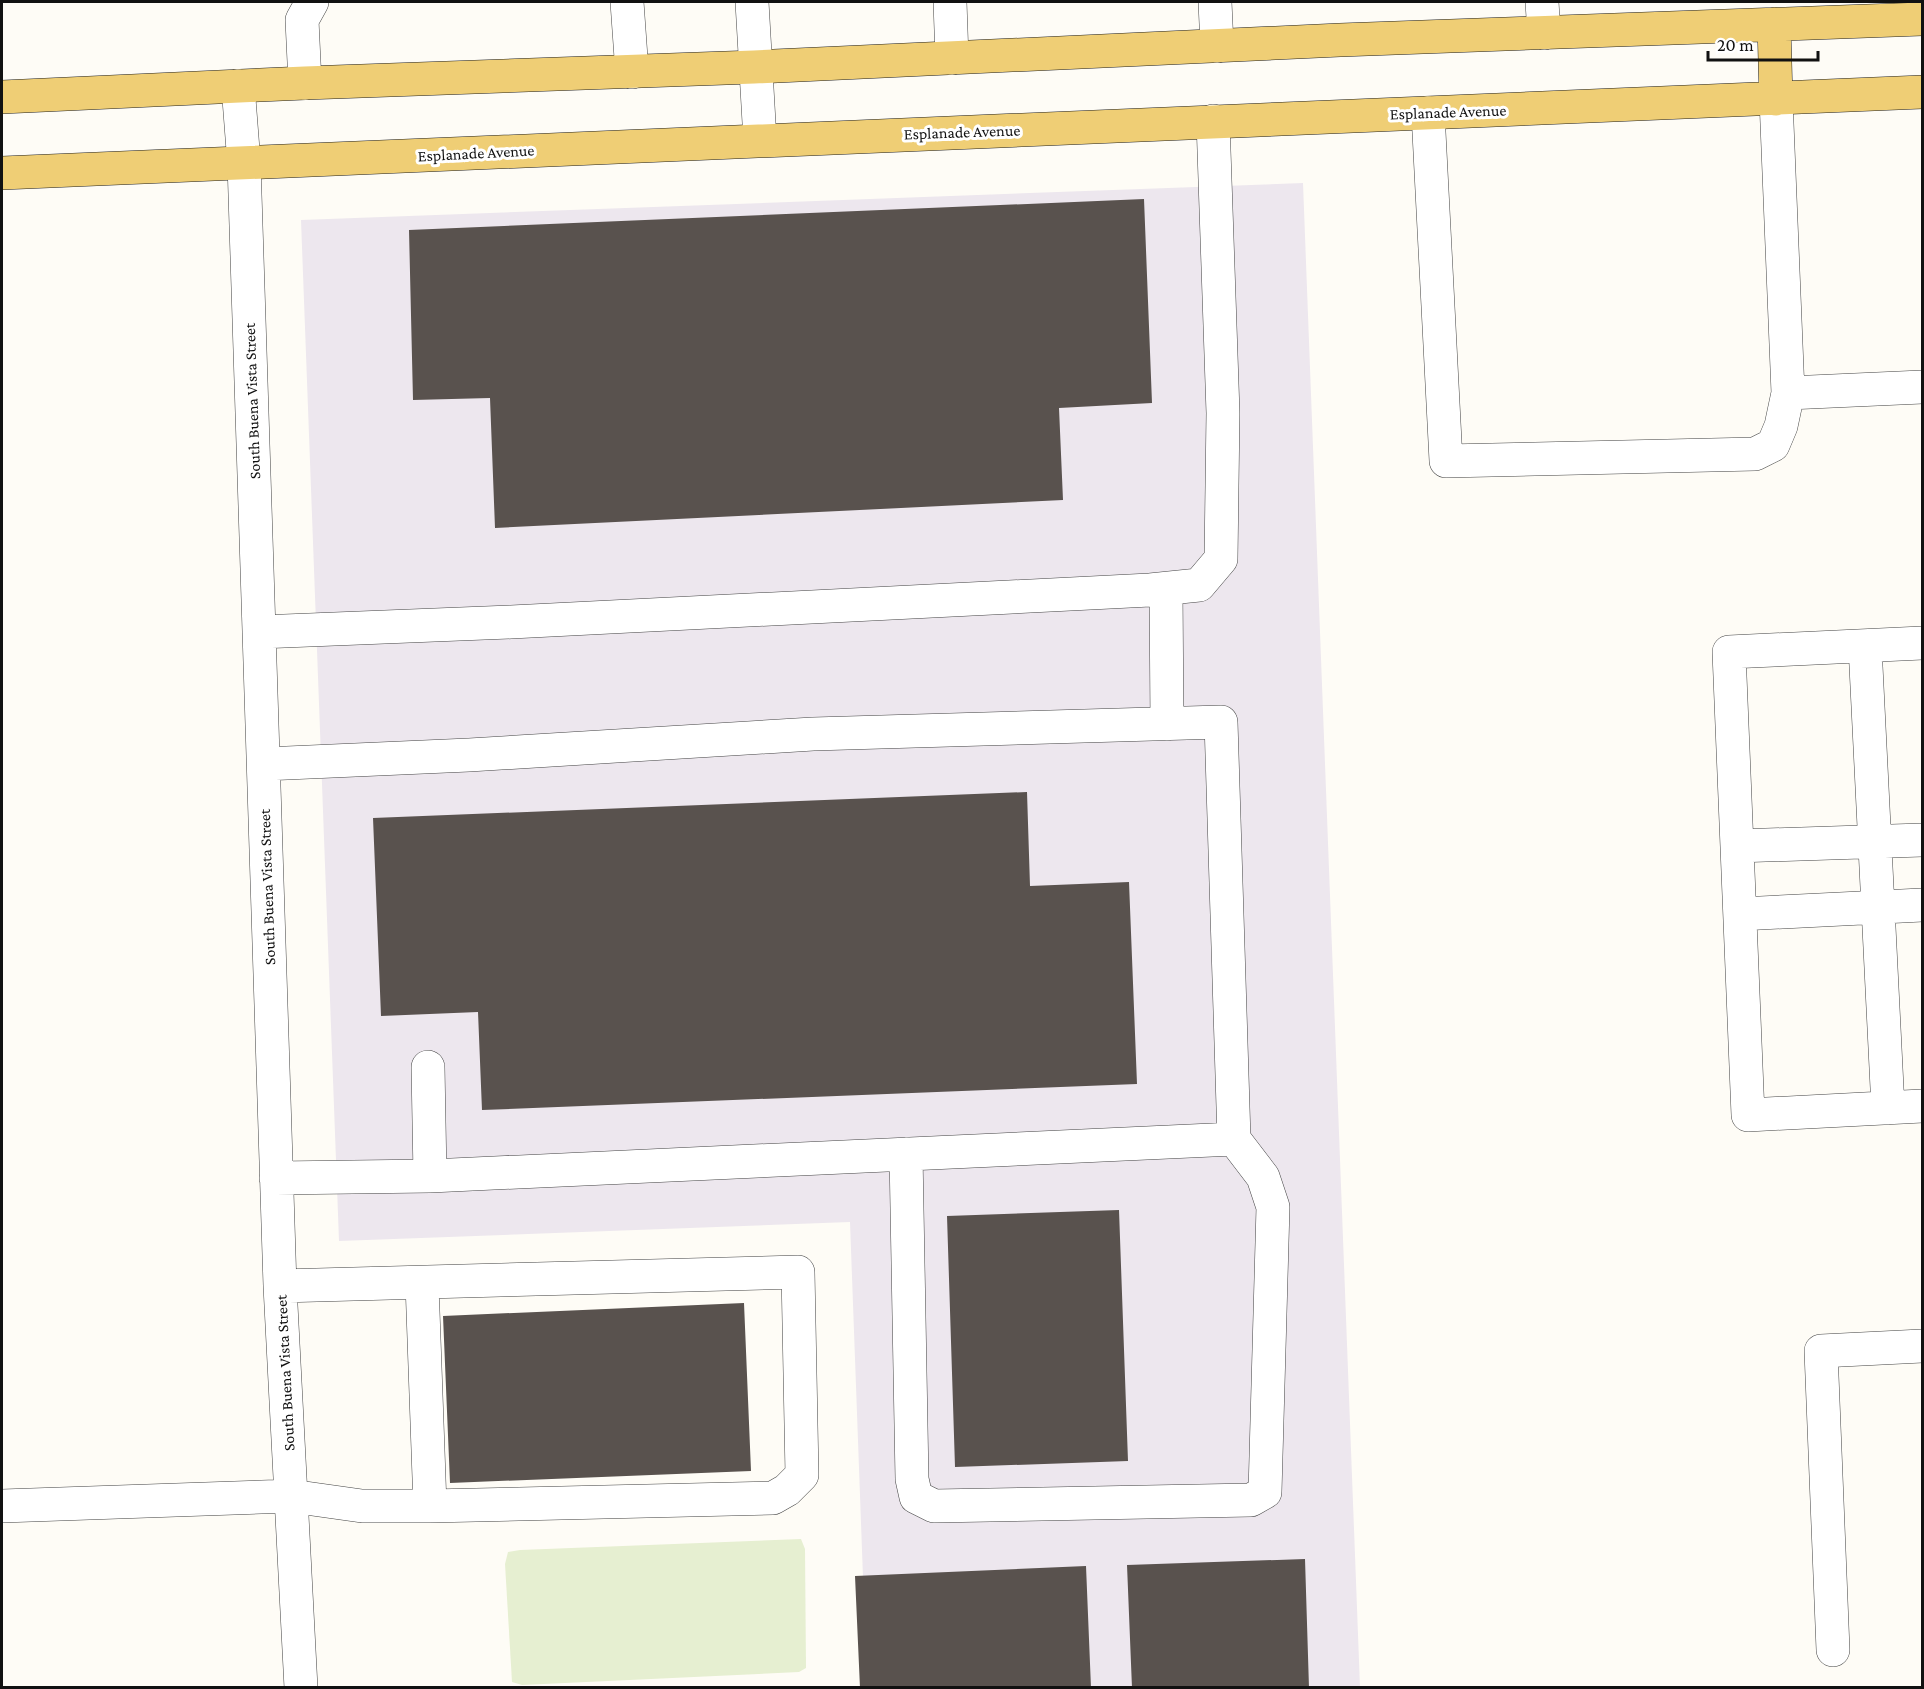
<svg xmlns="http://www.w3.org/2000/svg" width="1924" height="1689" font-family="'Crimson Pro',serif">
  <rect width="100%" height="100%" fill="#fefcf6"/>
  <path fill="#ede7ee" d="M1303,183L1360,1687H867L850,1222L339,1241L301,220Z"/>
  <path fill="#e6efd1" d="M801,1539L805,1549L806,1668L799,1672L522,1685L512,1682L505,1564L508,1552L520,1550Z"/>
  <path fill="#59524e" d="M1144,199L1152,403L1059,408L1063,500L495,528L490,398L413,400L409,230Z
    M1027,792L1030,886L1129,882L1137,1084L482,1110L478,1012L381,1016L373,818Z
    M1119,1210L1128,1461L955,1467L947,1216Z
    M744,1303L751,1471L450,1483L443,1316Z
    M1305,1559L1309,1688H1132L1127,1565Z
    M1086,1566L1091,1688H860L855,1576Z"/>
  <g fill="none" stroke-linecap="round" stroke-linejoin="round">
    <defs>
      <path id="minor" d="M627,2L632,72
        M752,2L760,140
        M950,2L952,58
        M1215,2L1217,46
        M1542,2L1544,33
        M305,83L302,20L312,2
        M238,86L244,163L280,1286L301,1688
        M1776,99L1788,393
        M1428,113L1446,461L1755,454L1773,445L1781,426L1788,393L1922,387
        M1166,589L1167,724
        M259,632L511,622L1150,590L1199,585L1221,559L1223,413L1213,121
        M1922,643L1729,652L1748,1115L1922,1106
        M1865,646L1888,1108
        M264,764L469,755L813,734L1221,722L1234,1139L430,1176
        M1737,846L1922,840
        M1740,914L1922,905
        M906,1154L912,1479L916,1497L934,1506L1251,1500L1265,1492L1273,1207L1263,1177L1234,1139
        M276,1178L430,1176L428,1067
        M280,1286L798,1272L802,1475L787,1490L773,1498L430,1506L422,1283
        M2,1506L291,1496L362,1506H430
        M1833,1650L1821,1351L1922,1346"/>
      <path id="major" d="M1774,24L1776,99
        M2,97L305,83L754,67L1340,40L1922,19
        M2,173L1922,92"/>
    </defs>
    <use href="#minor" stroke="#444" stroke-width="34"/>
    <use href="#major" stroke="#222" stroke-width="34"/>
    <use href="#minor" stroke="#fff" stroke-width="33"/>
    <use href="#major" stroke="#efce75" stroke-width="33"/>
  </g>
  <g text-anchor="middle" dominant-baseline="central" stroke-width="6" stroke-linejoin="round" paint-order="stroke">
    <g font-size="16" fill="#111" stroke="#fff">
      <text transform="translate(1448 112) rotate(-2)">Esplanade Avenue</text>
      <text transform="translate(962 132) rotate(-2)">Esplanade Avenue</text>
      <text transform="translate(476 153) rotate(-3)">Esplanade Avenue</text>
      <text transform="translate(252 401) rotate(-92)">South Buena Vista Street</text>
      <text transform="translate(267 887) rotate(-92)">South Buena Vista Street</text>
      <text transform="translate(285 1373) rotate(-93)">South Buena Vista Street</text>
    </g>
  </g>
  <rect width="1924" height="1689" fill="none" stroke="#111111" stroke-width="6"/>
  <path d="M1708 51v9h110v-9" fill="none" stroke="#111111" stroke-width="3"/>
  <text x="1717" y="51" font-size="18" fill="#111111" stroke="#ffffff" stroke-width="4.5" paint-order="stroke">20 m</text>
</svg>
